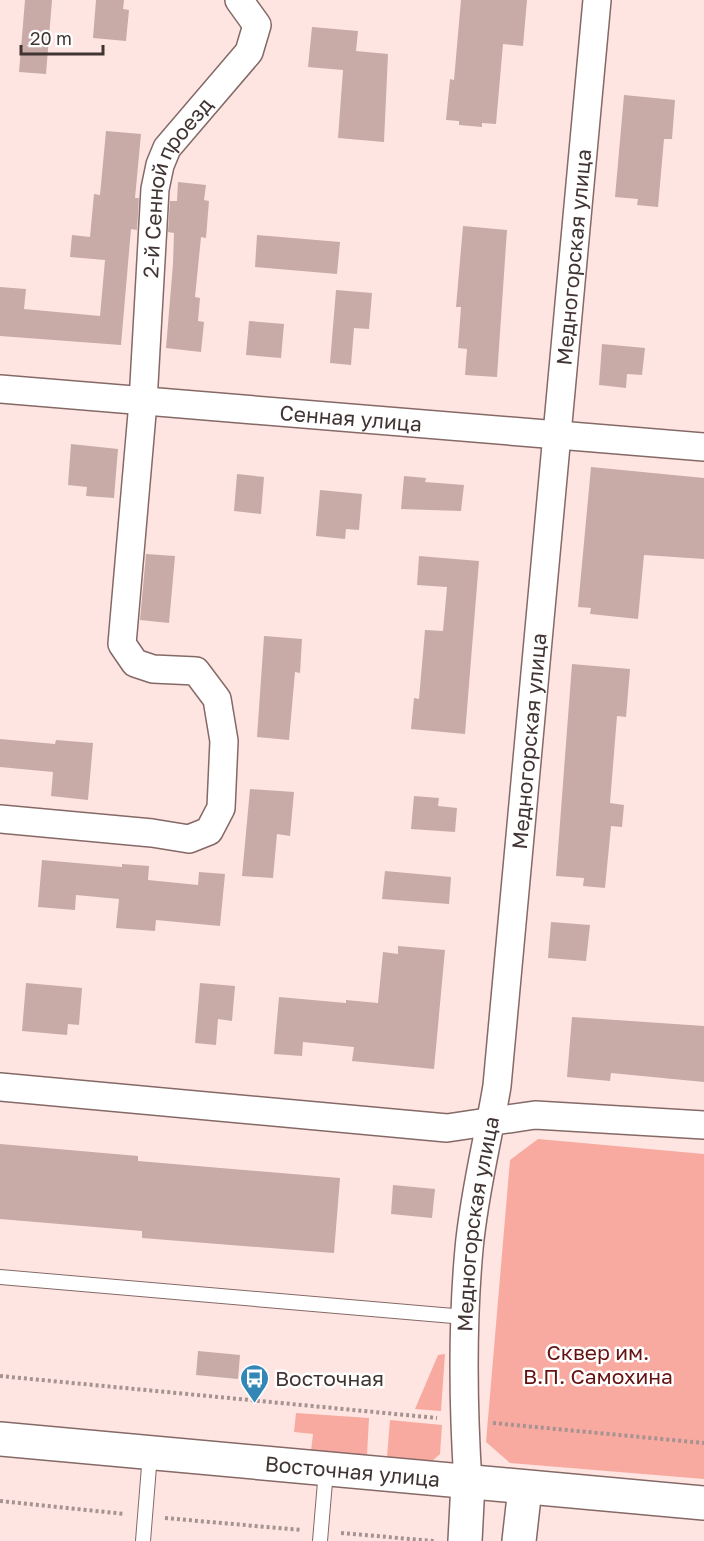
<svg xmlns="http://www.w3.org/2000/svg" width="704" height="1541" font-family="'Golos Text',sans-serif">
  <rect width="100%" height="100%" fill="#fee5e2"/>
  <path fill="#f8aaa0" d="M538,1139L704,1154V1479L510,1463L486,1442L510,1160Z
    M445,1354L441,1411L415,1409L438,1355Z
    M296,1413L369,1418L367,1455L311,1451L313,1434L294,1432Z
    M390,1420L442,1425L440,1454L432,1461L387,1457Z"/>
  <path fill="#c8aba7" d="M25,0H52L46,74L19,72Z
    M96,0H124L123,9L129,10L126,41L93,38Z
    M461,0H527L523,46L503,44L496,124L482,123V127L459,125V121L446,120L450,79L454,80Z
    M312,27L358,31L356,51L388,54L384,142L338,138L343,70L308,67Z
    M624,95L675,100L672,139H664L658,207L637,205L638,199L615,197Z
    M106,131L141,134L135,198H139L137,230L131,229L121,345L0,336V287L26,289L24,309L100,316L105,260L70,257L72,235L90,237L94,194L100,195Z
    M178,182L206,185L204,200L209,201L206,238L201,237L195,297L200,298L198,321L204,322L201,352L166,348L173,264L174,233L168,232L170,201H177Z
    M463,226L507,230L497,377L465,375L467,349L458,348L461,307H456Z
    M257,235L340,242L337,274L255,267Z
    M336,290L372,293L369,329L354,328L351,365L330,363Z
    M249,321L284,324L281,358L246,355Z
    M602,344L645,348L642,375L627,374L626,388L599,385Z
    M71,444L118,449L114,498L86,496L87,487L68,485Z
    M591,467L704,478V559L644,555L638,619L590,614L591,608L578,607Z
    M237,474L264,477L261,514L234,511Z
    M404,476L426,478L425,482L464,485L461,511L401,509Z
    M320,490L362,494L359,530L346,529L345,539L316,536Z
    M146,554L175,556L169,623L140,620Z
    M419,556L479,561L465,734L411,729L414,698L419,699L425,630L443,631L447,587L417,585Z
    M264,636L302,639L300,673L295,672L289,740L257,737Z
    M572,664L630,669L626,717L617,716L610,803L624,805L622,827L611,826L605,888L583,886L584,878L556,876Z
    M0,739L55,744L56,740L93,743L88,800L51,796L53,772L0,767Z
    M250,789L294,792L290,836L277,834L273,878L242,876Z
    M414,796L439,798L438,806L457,808L455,832L411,829Z
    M42,860L122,867V864L149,866L148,880L198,885L199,872L225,874L220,926L156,920L155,931L116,928L119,899L76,895L75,910L38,907Z
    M385,871L451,877L449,904L382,899Z
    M551,922L590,925L586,961L548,958Z
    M398,946L445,950L434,1069L352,1061L354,1047L303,1042L302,1056L274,1054L279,997L346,1003V1000L378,1003L383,952L398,954Z
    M26,983L82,988L79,1025L68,1024L67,1035L22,1031Z
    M200,983L235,986L232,1021L218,1019L216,1045L195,1043Z
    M572,1017L704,1026V1082L611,1073L610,1081L567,1077Z
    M0,1144L138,1156V1161L340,1178L334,1253L142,1238V1231L0,1219Z
    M393,1185L435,1189L432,1218L391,1214Z
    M198,1351L240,1355L238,1379L196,1375Z"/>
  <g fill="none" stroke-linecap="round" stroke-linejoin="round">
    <defs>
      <path id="lane" d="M0,1277L465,1317
        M143,1541L150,1454
        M320,1541L326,1470"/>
      <g id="street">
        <path id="s1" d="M0,389L704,447"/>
        <path id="s2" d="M0,819L152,833L189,839L209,831L221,808L224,741L217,699L196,671L153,669L135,663L122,644L143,402L155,189L160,165L167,148L249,52L257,25L239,0"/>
        <path d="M0,1087L447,1128L535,1115L704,1125"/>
        <path id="s3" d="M468,1483C463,1405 462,1326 469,1249C474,1193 488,1140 497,1086L597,0"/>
      </g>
      <g id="secondary">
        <path id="s4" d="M0,1439L704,1503"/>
        <path d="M465,1541L468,1483"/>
        <path d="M519,1541L525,1488"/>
      </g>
    </defs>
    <use href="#lane" stroke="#846966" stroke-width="16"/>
    <use href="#street" stroke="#846966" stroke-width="30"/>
    <use href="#secondary" stroke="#846966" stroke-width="36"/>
    <path stroke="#a69391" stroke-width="4" stroke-dasharray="3 3" stroke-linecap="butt" d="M0,1376L437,1418
      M493,1423L704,1443
      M0,1501L125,1514
      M165,1518L301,1530
      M341,1533L434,1541"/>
    <use href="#lane" stroke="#fff" stroke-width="14"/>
    <use href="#street" stroke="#fff" stroke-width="27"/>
    <use href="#secondary" stroke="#fff" stroke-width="33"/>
  </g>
  <defs>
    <symbol id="bus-pin" viewBox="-11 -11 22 30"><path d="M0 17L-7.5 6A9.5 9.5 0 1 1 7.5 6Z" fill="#3287b7" stroke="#fff"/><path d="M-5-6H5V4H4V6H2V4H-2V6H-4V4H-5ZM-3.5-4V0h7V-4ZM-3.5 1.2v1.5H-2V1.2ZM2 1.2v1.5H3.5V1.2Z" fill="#fff"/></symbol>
  </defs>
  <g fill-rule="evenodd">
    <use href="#bus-pin" x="238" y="1362" width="33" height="45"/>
  </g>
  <g text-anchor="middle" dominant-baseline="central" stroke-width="5" stroke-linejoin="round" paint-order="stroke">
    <g font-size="21" fill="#413533" stroke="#fff">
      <text stroke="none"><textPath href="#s2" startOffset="932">2-й Сенной проезд</textPath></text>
      <text stroke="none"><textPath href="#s3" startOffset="1232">Медногорская улица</textPath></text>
      <text stroke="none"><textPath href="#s1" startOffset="352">Сенная улица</textPath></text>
      <text stroke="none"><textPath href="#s3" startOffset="746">Медногорская улица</textPath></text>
      <text stroke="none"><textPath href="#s3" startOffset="260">Медногорская улица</textPath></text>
      <text stroke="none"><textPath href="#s4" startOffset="354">Восточная улица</textPath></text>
    </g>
    <g font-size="21" fill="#651210" stroke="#fff">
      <text x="598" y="1352">Сквер им.<tspan x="598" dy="24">В.П. Самохина</tspan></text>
    </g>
    <g font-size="21" fill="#413533" stroke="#fff" text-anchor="start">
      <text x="275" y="1378">Восточная</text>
    </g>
  </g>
  <path d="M21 45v9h82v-9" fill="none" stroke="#413533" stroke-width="3"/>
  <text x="30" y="45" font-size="18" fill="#413533" stroke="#ffffff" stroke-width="4.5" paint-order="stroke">20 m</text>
</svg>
